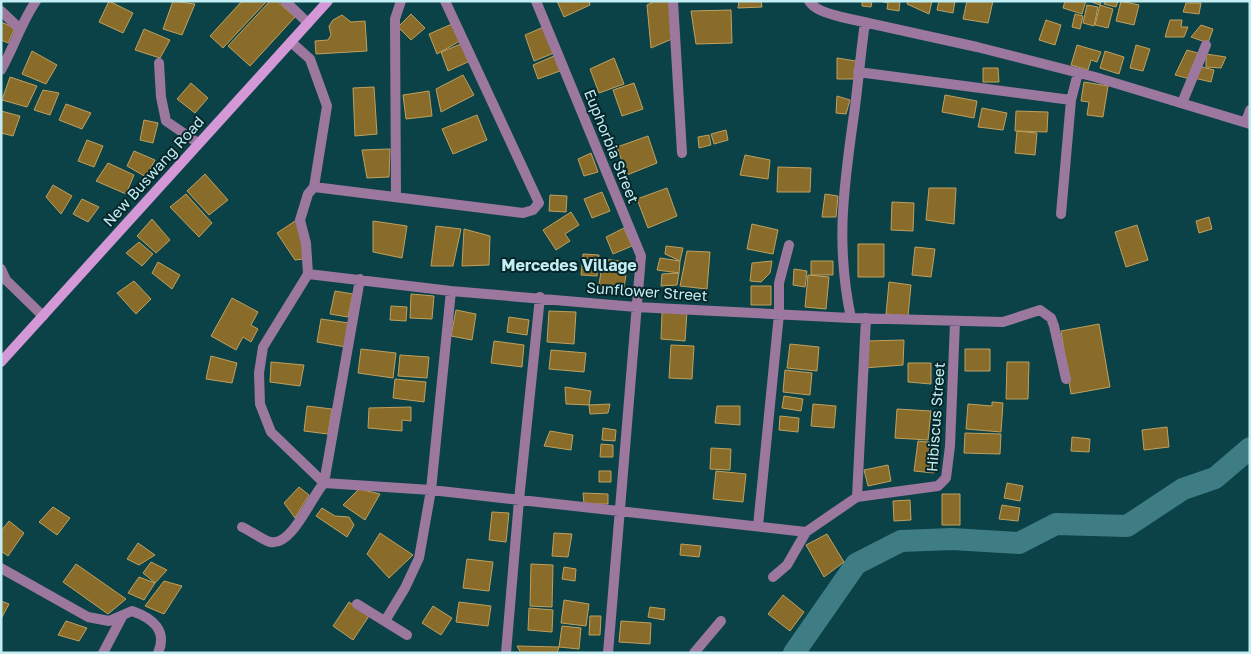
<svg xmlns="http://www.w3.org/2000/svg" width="1251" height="654" font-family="'Golos Text',sans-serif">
  <rect width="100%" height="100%" fill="#0a4247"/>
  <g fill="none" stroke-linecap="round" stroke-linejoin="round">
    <path stroke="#3f7d84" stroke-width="22" d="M794,653L856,564L901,541L952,539L1019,543L1056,524L1127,526L1183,489L1215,478L1250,448"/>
  </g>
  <path fill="#896c2a" stroke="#bfa05f" d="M109,1L133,13L123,33L99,22Z
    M173,1L195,4L182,35L163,29Z
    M242,1H267L223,48L210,36Z
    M270,1H277L295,17L250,66L228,46Z
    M557,1H589L590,5L564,17Z
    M655,1H669L672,39L651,48L647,5Z
    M739,1H761L762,7L738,8Z
    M862,1H872L871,7L862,6Z
    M880,1H900L899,11L887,9L888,3Z
    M908,1H932L929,14L907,4Z
    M939,1H955L953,13L937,10Z
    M967,1H993L988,23L963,19Z
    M1065,1H1086L1082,14L1063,8Z
    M1089,1H1101L1100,5Z
    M1105,1H1118L1116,7L1104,4Z
    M1121,1L1139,5L1134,25L1116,21Z
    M1186,3H1201L1199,14L1183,12Z
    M1087,5L1098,7L1094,26L1083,23Z
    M1100,5L1113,9L1108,28L1095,25Z
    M731,10L732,43L696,44L691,11Z
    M411,14L425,28L411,40L398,27Z
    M1075,14L1083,16L1080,29L1072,27Z
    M342,15L351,22L365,21L367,51L316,54L315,41L328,40L331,35L329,26L333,20Z
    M1046,20L1061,25L1055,45L1039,40Z
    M1170,20H1182L1181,27H1188L1184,37H1165Z
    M1,22L15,28L8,43L1,40Z
    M452,24L460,41L437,54L429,34Z
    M1201,25L1213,29L1208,43L1191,37Z
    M546,26L554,53L534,61L525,35Z
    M144,29L170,40L160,58L135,50Z
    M461,44L470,61L448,71L441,52Z
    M1077,45L1101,52L1097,62L1091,60L1088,70L1071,65Z
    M1136,45L1150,49L1143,71L1130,68Z
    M1187,50L1201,54L1190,79L1175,75Z
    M32,51L57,65L46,84L22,74Z
    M1105,51L1124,57L1119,74L1100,68Z
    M1206,54L1226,57L1221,68L1206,67Z
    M554,56L560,71L538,79L533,65Z
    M614,58L624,84L599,93L590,69Z
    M837,58L856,61L854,79H837Z
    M1198,66L1214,70L1211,82L1194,78Z
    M983,68H998L999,82H983Z
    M463,75L474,95L441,112L436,89Z
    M10,77L37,86L27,107L2,100Z
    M1084,82L1108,86L1103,117L1087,115L1089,102L1081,101Z
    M191,83L208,98L195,113L177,99Z
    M634,83L643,109L622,116L613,90Z
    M374,87L377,134L355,136L353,88Z
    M43,90L59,93L50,115L34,110Z
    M429,91L432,116L406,119L403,95Z
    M945,95L977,101L974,118L942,112Z
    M837,96L850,100L846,114L836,113Z
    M66,104L91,113L82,129L59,120Z
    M982,108L1007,113L1003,130L978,127Z
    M1,111L20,116L13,136L1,133Z
    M1016,111L1048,112L1047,132L1015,131Z
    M477,115L487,140L453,154L442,129Z
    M144,120L158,123L153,143L140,140Z
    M726,130L728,140L714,144L711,134Z
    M1017,131L1037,133L1035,155L1015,153Z
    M709,135L711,145L699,148L698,137Z
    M648,136L657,163L627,175L617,147Z
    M87,140L103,146L94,167L78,161Z
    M390,149L389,177L367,178L362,150Z
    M134,151L155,160L146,177L127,166Z
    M591,153L598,172L584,176L578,159Z
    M745,155L770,160L768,179L740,175Z
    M108,163L134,175L126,194L96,181Z
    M778,167L811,168L810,192H777Z
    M205,174L228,200L209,215L187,191Z
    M53,185L72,196L61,214L46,197Z
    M667,188L677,216L648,228L637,199Z
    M929,188H956L954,224L926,220Z
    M602,192L610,211L592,218L584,199Z
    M186,194L212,223L199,237L170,207Z
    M825,194L838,196L836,217H822Z
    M550,195L567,196L566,212L549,211Z
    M82,199L99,207L88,222L73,214Z
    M892,202L914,203L913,231L891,230Z
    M571,212L579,225L565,234L570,241L556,250L543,230Z
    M1209,217L1212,229L1199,233L1196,221Z
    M152,219L170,240L156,253L137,236Z
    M298,219L304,259L295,260L277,233Z
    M373,221L407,226L402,258L373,252Z
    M752,224L778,230L773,254L747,249Z
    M1137,225L1148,260L1126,267L1115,232Z
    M436,226L461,229L453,266H431Z
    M624,228L632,246L613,254L606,237Z
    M464,229L490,236L489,265L462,266Z
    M139,242L153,254L142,266L126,253Z
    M858,244H884V277H858Z
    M666,246L683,248L680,261L665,254Z
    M915,247L935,249L931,277L912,275Z
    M687,251L710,252L707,289L680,286Z
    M583,254L599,255L597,276L581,275Z
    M660,258L680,261L679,273L657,270Z
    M603,259L628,262L623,294L598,291Z
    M772,261L770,273L761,282L750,281L752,263Z
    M811,261H833V275H811Z
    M158,262L180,275L172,289L152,273Z
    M794,269L807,271L805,287L793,285Z
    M679,273L677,285L661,286L662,274Z
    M808,275L829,277L826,309L805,307Z
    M134,281L151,299L136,314L117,293Z
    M889,282L911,285L908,316L886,314Z
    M751,286H771V305H751Z
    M335,291L353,294L348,317L330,314Z
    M411,294L434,296L432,319L410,318Z
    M232,298L258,312L251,325L258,329L251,342L243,337L236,350L211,336Z
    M391,306L407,307L406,321L390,320Z
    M456,310L476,314L472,340L451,336Z
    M549,311L576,312L574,344L547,342Z
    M687,311L685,341L661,339L662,313Z
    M509,317L529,320L527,335L507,332Z
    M321,319L349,323L346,347L317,342Z
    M1099,324L1110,387L1071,394L1061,331Z
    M904,340L903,365L864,368L866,341Z
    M494,341L524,345L522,367L491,363Z
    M790,344L819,347L817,371L787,368Z
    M671,345L694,346L692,379L669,378Z
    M361,349L396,353L393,378L358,373Z
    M965,349H990V371H965Z
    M551,350L586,353L584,372L549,369Z
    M400,355L429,357L427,378L398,376Z
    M211,356L237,363L232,383L206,379Z
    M271,362L304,365L300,386L270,382Z
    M1007,362H1029L1028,399H1006Z
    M908,363H931V384L908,382Z
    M785,370L812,373L810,395L783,392Z
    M395,379L426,382L424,402L393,398Z
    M565,387L591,391L589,405L566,404Z
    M784,396L803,399L801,411L782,408Z
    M992,402L1003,403L1001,432L966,429L968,404L992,406Z
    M610,404L608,413L590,414L589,405Z
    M813,404L836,406L834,428L811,426Z
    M307,406L332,409L328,434L304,431Z
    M717,406H740V425L715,423Z
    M411,407V421L402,420V431L368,428L369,408Z
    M897,409L931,411L928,440L895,438Z
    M780,416L799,418L798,432L779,430Z
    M1167,427L1169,447L1144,450L1142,430Z
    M603,428L616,430L615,441L602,440Z
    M550,431L573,435L571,450L544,446Z
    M965,433L1001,434L1000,454L964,453Z
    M1072,437L1090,439L1089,452L1071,451Z
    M918,441L938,443L934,473L914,471Z
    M601,444L613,445V457H600Z
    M711,448L731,449L730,470L710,469Z
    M888,465L891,481L868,486L864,470Z
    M599,471H611V482H599Z
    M716,471L746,474L743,502L713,499Z
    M1007,483L1023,486L1020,501L1004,498Z
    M299,487L309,495L295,518L284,503Z
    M359,489L380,494L365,520L343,505Z
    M583,493L608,494V504H584Z
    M942,494H960V525H942Z
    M910,500L911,520L894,521L893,501Z
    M1002,505L1020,508L1018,521L999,519Z
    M53,507L70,518L57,535L39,522Z
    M322,508L335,516L349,517L354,525L347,537L316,516Z
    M492,512L509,513L506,542L489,540Z
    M9,521L24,533L8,556L1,551V531Z
    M380,533L413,555L389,578L367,554Z
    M554,533L572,534L568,557L552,556Z
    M827,534L844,562L824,577L806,545Z
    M138,543L155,555L139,565L127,559Z
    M681,544L701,546L699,557L680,555Z
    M467,559L493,562L489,591L463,588Z
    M151,562L167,570L155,583L143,573Z
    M76,564L126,599L108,614L63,582Z
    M531,564L553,565L552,607L530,606Z
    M564,567L576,569L575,581L562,579Z
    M139,577L155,583L144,600L128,593Z
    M164,581L182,586L164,614L145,606Z
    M783,595L804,612L790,631L768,614Z
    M564,600L589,604L586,626L561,623Z
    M1,601L9,604L1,619Z
    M349,602L369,616L353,640L333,626Z
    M459,602L491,606L488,626L456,622Z
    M433,606L452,618L441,635L422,623Z
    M650,607L665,609L664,620L648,617Z
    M529,608L553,610L552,632L528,630Z
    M590,616H601L600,635H589Z
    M66,621L87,628L79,641L58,635Z
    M621,621L651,623L650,644L619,642Z
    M562,626L581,628L579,649L559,647Z
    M517,646L559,647L557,653H521Z"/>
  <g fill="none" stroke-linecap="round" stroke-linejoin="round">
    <path stroke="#9c779e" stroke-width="10" d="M285,1L308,23
      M536,1L641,256L608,653
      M673,1L682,153
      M809,1C815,11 831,14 841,17L977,47L1095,77L1250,124
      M1,11L20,29
      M291,42L310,59L327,106L314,187L308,194L300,220L306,243L308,274L263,347L259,373L260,404L271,432L324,483L431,490L806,532
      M159,63L161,97L166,121L198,143
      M1,70C14,47 21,23 36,1
      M858,72L1071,100
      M1182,103L1206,45
      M1246,122L1250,110
      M314,187L523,213L533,210L539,203L445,1
      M396,197L395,19L401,1
      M1061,214L1071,100L1078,73
      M1,269L6,280L43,316
      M308,274L451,291L636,307L851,318L1003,322L1040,310L1051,318L1054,326L1066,379
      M851,318C836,247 843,192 853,121C858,89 860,56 865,23
      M857,497L866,318
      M758,526L779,314V283L789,245
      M242,527C251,531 261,539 270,542C292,547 311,497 324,483L360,279
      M1,568L88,617L109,621L132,611C152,618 168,630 158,653
      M773,577L787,565L806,532L857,497L938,486L946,478L950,446L955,322
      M357,604L407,635
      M385,621L405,588L419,558L431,490L451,291
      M103,653L123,615
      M506,653L519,500L540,297
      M694,653L721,621"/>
    <path stroke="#d498d7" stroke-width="10" d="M1,362L328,1"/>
  </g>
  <g text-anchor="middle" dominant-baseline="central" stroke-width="4" stroke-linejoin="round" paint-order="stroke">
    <g font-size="15" fill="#c2eef3" stroke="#062629">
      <text transform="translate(612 146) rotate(68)">Euphorbia Street</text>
      <text transform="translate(153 171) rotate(-48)">New Buswang Road</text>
      <text transform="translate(647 291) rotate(4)">Sunflower Street</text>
      <text transform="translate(935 417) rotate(-86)">Hibiscus Street</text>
    </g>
    <g font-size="16" font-weight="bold" fill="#c2eef3" stroke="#062629">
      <text x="569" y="265">Mercedes Village</text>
    </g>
  </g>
  <rect width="1251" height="654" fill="none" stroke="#c2eef3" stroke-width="5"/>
</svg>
